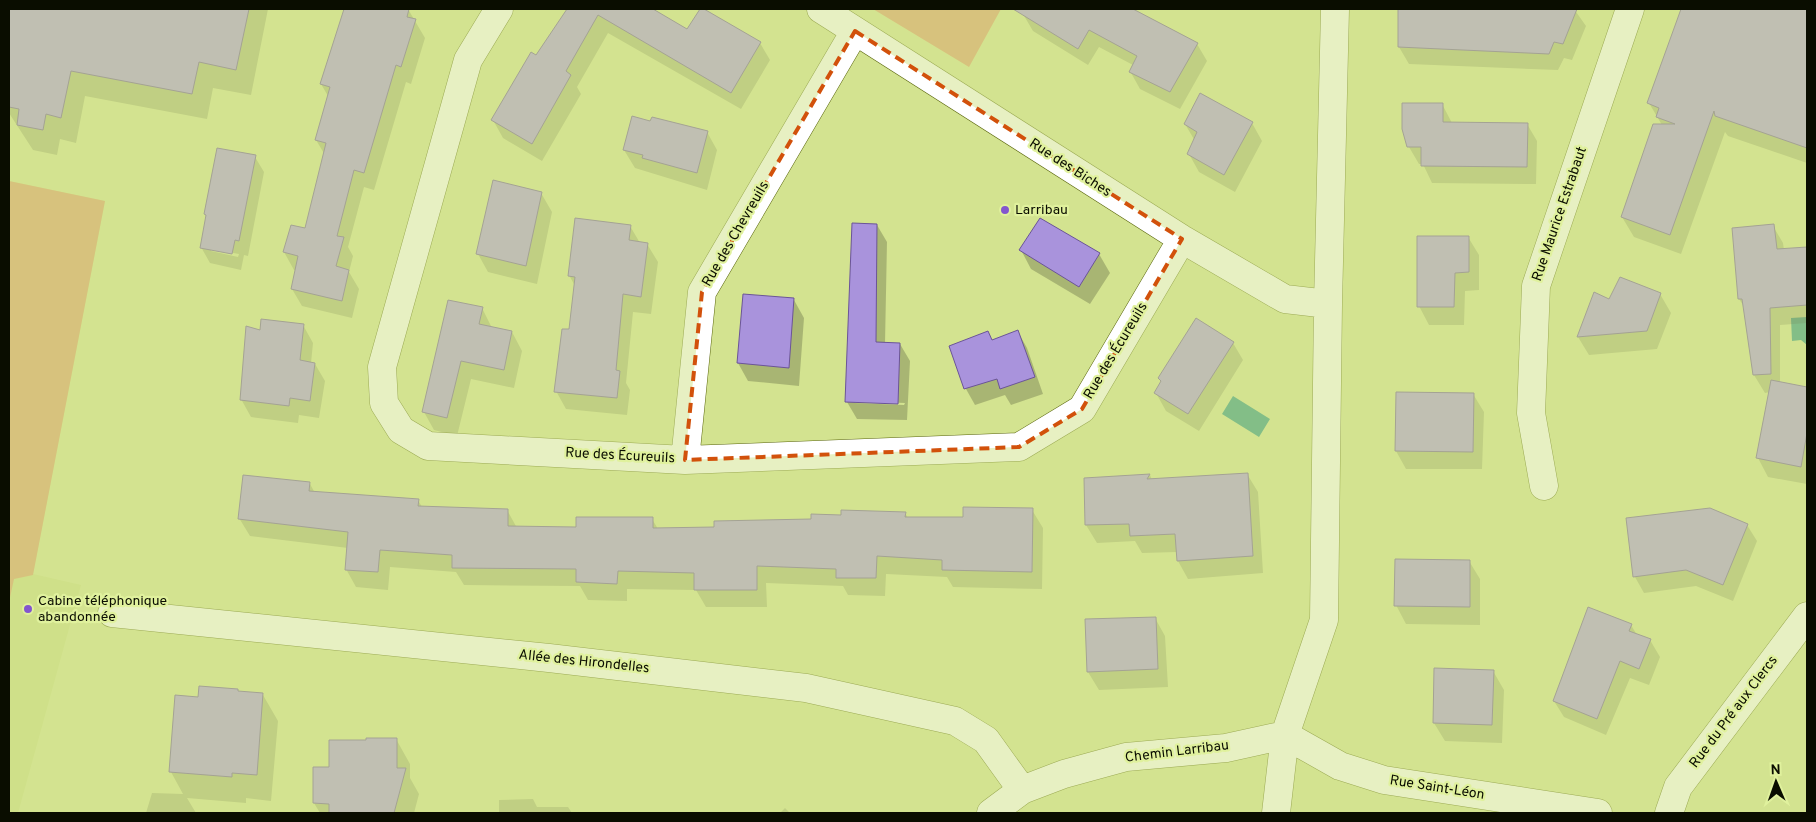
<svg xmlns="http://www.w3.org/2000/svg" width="1816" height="822" font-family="Overpass,sans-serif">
  <rect width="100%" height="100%" fill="#d3e390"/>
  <path fill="#cadb80" d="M9,181L105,201L33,574L81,585L18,813H9Z"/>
  <path fill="#dc9a67" d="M873,9H1001L969,67Z
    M9,181L105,201L33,575L14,579L9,602Z"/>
  <path fill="#23907d" d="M1807,317V345L1801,340L1792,341L1791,318Z
    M1233,396L1270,419L1259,437L1222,414Z"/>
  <path fill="#0003" fill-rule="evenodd" d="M9,9H268L251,95L213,88L207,119L85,96L76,143L60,139L57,155L33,150L9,113Z
    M345,9H408L425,38L411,84L406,82L374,190L364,187L348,247L353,256L349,272L359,289L352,318L302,306L292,289L296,270H294L284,252L306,230L325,155L316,140L328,96L321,84Z
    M568,9H651L687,30L701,9L760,43L770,60L741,109L608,33L577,87L581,94L542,161L503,138L493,120Z
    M1026,9H1104L1136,28L1197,44L1207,61L1180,109L1140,89L1130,71L1133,65L1099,47L1088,65L1033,31L1023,14Z
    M1400,9H1574L1586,26L1572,60L1564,58L1558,70L1409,64L1399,47Z
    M1685,9H1807V163L1728,136L1725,132L1681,254L1634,237L1622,217L1662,125L1649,103Z
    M1442,104L1452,123L1527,124L1537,141L1536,184L1432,183L1423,164H1419L1409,147Z
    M633,117L651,123L707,132L717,150L707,190L635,168L624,150Z
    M1252,123L1262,141L1235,192L1199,172L1189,154L1195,141L1185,124Z
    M255,157L264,172L248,256L244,255L241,270L210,263L201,247L207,218L205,214ZM211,249L239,254L238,257L211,251Z
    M541,193L552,212L537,284L488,272L478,254Z
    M877,225L887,242L885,344H900L910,361L907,420L857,419L847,402ZM855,401L905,403L904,405L855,403Z
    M630,226L640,243L647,244L658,262L651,314L633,312L626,383L630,390L627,415L566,409L556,391L570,331L575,286L569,275Z
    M1773,226L1783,243L1784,250L1807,248V323L1780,325V383L1807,388V484L1768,477L1758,458L1770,392L1765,393L1754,375L1745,308L1739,299Z
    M1468,237L1479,255V290L1465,291L1464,325H1429L1419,306Z
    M1021,250L1099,254L1110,273L1090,304L1031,269Z
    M1660,294L1671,313L1657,349L1589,355L1578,337Z
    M794,300L804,318L799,386L748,381L738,363Z
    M482,308L492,328L512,332L522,351L514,388L471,379L457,436L434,430L424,412Z
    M303,325L313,343L311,363L315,364L325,381L319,418L299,415L298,423L251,417L241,399L262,332Z
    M1018,332L1027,348L1043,394L1011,405L1005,395L975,405L966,389L951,347L992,341Z
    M1233,343L1243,360L1199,431L1166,411L1156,393Z
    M1473,394L1484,412L1482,469H1406L1396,451Z
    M1247,474L1258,492L1263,573L1188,579L1178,561L1177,552L1142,553L1135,541L1097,543L1086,525L1085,480L1150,475L1152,480Z
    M310,484L315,493L418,500L422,507L507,510L517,528L578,529L652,519L658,529H715L842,516L905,513L908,518H964L1032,510L1043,528L1042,589L953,587L947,577L886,574L885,596L848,595L843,586L766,583L767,607H706L696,590L627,589V601L588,600L580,586L464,585L456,572L390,567L388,590L356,587L346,569L348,548L250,536L239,518Z
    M1747,525L1757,541L1733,601L1696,586L1644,593L1635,577Z
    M1469,561L1480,579V625L1406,624L1396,605Z
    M1155,618L1165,636L1168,687L1099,690L1088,672L1087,620Z
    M1631,625L1637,635L1650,640L1660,657L1649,685L1630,678L1606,735L1564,717L1554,701Z
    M1493,671L1504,690L1502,743L1445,741L1434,723Z
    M239,693L263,695L278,721L271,801L246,798V803L187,798L196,813H146L152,793L183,794L171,772L200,698Z
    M396,739L410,764V778L419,794L414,813H320L314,803V769L330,768Z
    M533,799L537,807H568L572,813H499V800Z
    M785,808L790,813H780Z"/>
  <path fill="#a993dc" stroke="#6b5498" d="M9,9H249L236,70L199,62L192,94L71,71L61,118L46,114L43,130L17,125L19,109L9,107Z
    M344,9H409L407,17L416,19L401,67L396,65L364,173L354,170L337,236L344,237L336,266L349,270L342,301L291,289L298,256L283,252L291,225L305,228L326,143L315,140L330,87L320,84Z
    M567,9H653L687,29L700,9H704L761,42L731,93L598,15L566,71L571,75L532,144L491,120L531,52L536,55Z
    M1013,9H1133L1198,43L1170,92L1129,72L1137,56L1089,30L1078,49Z
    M1398,9H1577L1563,44L1554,42L1549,54L1398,47Z
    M1681,9H1807V148L1715,116L1714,111L1670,235L1621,217L1653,124H1675L1656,117L1659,108L1647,103Z
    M1200,93L1253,122L1224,175L1187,154L1197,132L1184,124Z
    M1402,103H1443V122L1528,123L1527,167L1421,166V147H1407L1402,129Z
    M632,116L650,121L652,117L708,131L697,173L642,158L643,155L623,150Z
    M217,148L256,155L239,241L235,240L232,254L200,248L206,215L204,214Z
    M493,180L542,192L526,266L476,254Z
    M575,218L631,225L629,240L648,243L641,297L623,294L616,370L620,371L617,398L554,392L562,329H569L575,277L568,276Z
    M1040,218L1100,253L1079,287L1019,250Z
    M852,223L877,224L876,342L900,343L898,404L845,402Z
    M1774,224L1777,249L1807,247V305L1770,308L1771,374L1753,375L1742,299H1738L1732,228Z
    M1417,236H1469V272L1455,273L1454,307H1417Z
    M1620,277L1661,293L1647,331L1577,337L1594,292L1609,299Z
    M743,294L794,298L789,368L737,363Z
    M448,300L483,307L479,324L512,331L504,370L461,361L447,418L422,412Z
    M1196,318L1234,342L1188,414L1154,393L1161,381L1158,378Z
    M261,319L304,324L300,360L315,363L310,401L290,398L289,406L240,400L246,326L260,330Z
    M1018,330L1035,377L1000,389L997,379L964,389L949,346L988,331L992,340Z
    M1771,380L1807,387V433L1801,467L1756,458Z
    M1396,392L1474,393L1473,452L1395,451Z
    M1248,473L1253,556L1177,561L1175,534L1130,536L1129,524L1085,525L1084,478L1150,474L1147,479Z
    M243,475L310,482L309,491L419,499L418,506L508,509V526L576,527V517H653V528L714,527V521L811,519V514L841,515V510L906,512L905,517H963V507L1033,508L1032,572L942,570V560L877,556L876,578H836V569L757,566V590H694V573L618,571L617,584L576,582V569L452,568V555L380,550L378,572L345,570L348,532L238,519Z
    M1710,508L1748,524L1723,585L1686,570L1633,577L1626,518Z
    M1395,559L1470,560V607L1394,606Z
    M1588,607L1632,624L1629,631L1651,639L1639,669L1620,661L1597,719L1553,701Z
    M1156,617L1158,669L1087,672L1085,619Z
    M1434,668L1494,670L1492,725L1433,723Z
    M199,686L238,689V691L263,693L257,775L232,773V777L169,772L175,695L198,697Z
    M366,738H397V768H406L394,813H329V804L313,803V767H329V740H366Z"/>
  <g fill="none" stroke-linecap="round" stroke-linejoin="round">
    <defs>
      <path id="minor" d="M499,9L468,60L382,367L384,403L401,430L428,446L685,460L1019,447L1082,409L1182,239
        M821,9L1182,239L1285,299L1328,304
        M685,460L702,292L855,31
        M1544,486L1531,413L1536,286L1630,9
        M112,613L549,658L806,688L955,721L986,740L1022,790
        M1285,735L1340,766L1384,780L1598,813
        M991,813L1022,790L1064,774L1126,757L1226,748L1285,735
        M1276,813L1285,735L1324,620L1328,304L1335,9
        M1669,813L1678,787L1807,616"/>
    </defs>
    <use href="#minor" stroke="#5a660c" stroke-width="29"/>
    <use href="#minor" stroke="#fff" stroke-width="28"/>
  </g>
  <path d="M0 0H1816V822H0ZM855,31L1182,239L1082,409L1019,447L685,460L702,292Z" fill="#d3e390" fill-opacity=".55" fill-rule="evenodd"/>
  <path fill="none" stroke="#d2510b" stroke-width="4" stroke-dasharray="10 6" stroke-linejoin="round" d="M855,31L1182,239L1082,409L1019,447L685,460L702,292Z"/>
  <g fill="#8355ce" stroke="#e0f19d" stroke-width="2">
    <circle cx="1005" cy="210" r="5"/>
    <circle cx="28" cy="609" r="5"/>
  </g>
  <g text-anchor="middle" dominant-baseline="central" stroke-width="4.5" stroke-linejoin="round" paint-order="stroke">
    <g font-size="14" fill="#0a0d00" stroke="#e0f19d">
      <text transform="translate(1070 168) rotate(33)">Rue des Biches</text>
      <text transform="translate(1560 214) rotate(-71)">Rue Maurice Estrabaut</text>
      <text transform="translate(736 234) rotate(-60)">Rue des Chevreuils</text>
      <text transform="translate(1116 351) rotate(-59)">Rue des Écureuils</text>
      <text transform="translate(620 456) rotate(3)">Rue des Écureuils</text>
      <text transform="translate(584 662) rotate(6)">Allée des Hirondelles</text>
      <text transform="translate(1734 712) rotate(-53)">Rue du Pré aux Clercs</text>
      <text transform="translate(1177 752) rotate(-7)">Chemin Larribau</text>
      <text transform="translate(1437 788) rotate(9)">Rue Saint-Léon</text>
    </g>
    <g font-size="14" fill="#0a0d00" stroke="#e0f19d" text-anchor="start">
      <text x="1015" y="210">Larribau</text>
      <text x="38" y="601">Cabine téléphonique<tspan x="38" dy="16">abandonnée</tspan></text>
    </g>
  </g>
  <rect width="1816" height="822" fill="none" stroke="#0a0d00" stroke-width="20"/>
  <g transform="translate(1776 782) rotate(358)" stroke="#e0f19d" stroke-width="4" paint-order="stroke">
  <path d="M0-4L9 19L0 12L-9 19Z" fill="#0a0d00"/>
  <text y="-8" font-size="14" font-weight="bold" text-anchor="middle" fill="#0a0d00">N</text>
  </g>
</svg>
